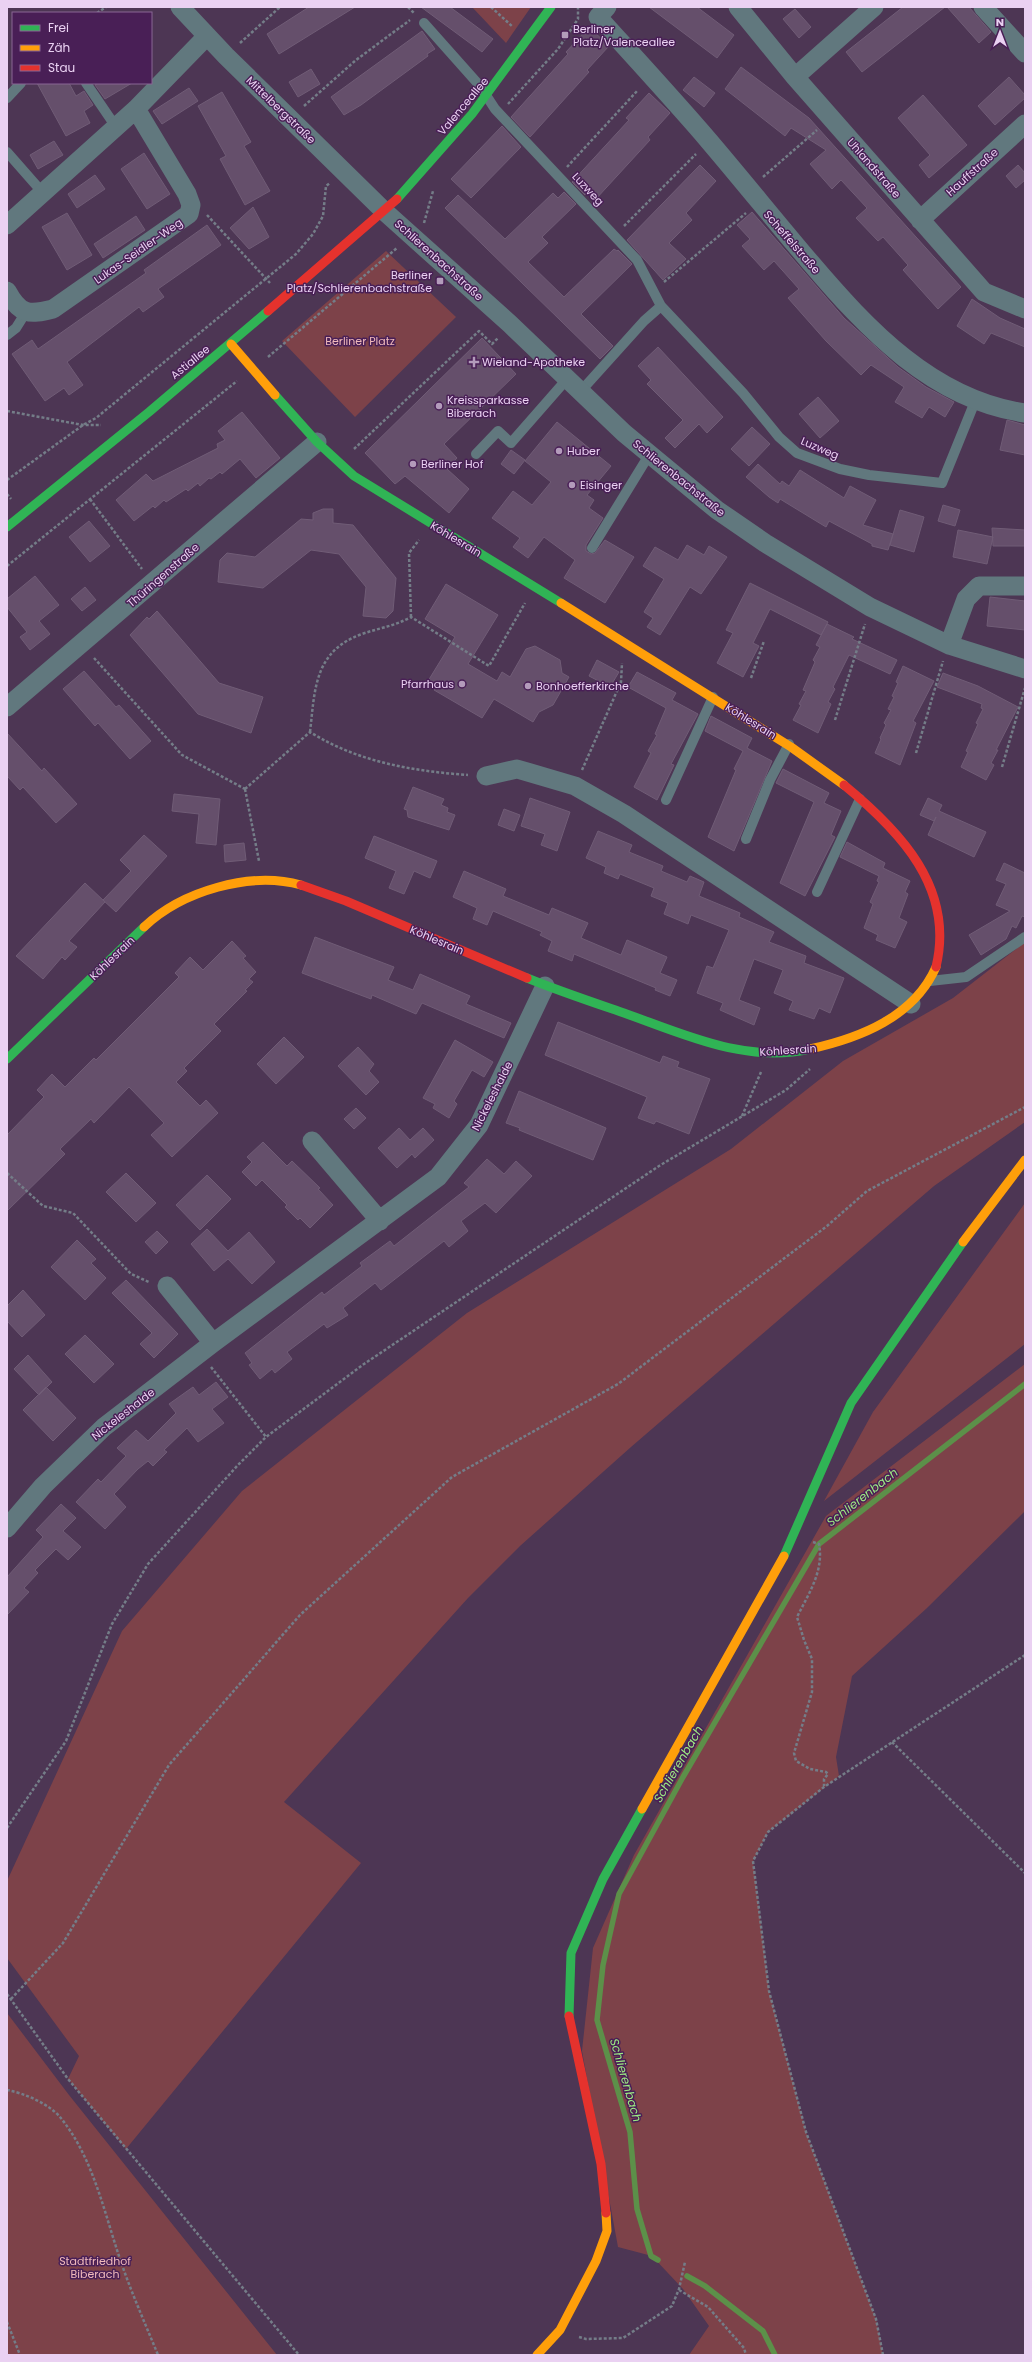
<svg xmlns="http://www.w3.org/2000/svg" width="1032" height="2362" font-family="Poppins,sans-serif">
  <rect width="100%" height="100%" fill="#4d3654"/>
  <path fill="#7d4249" d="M472,7H531L506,43Z
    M386,251L456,317L355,417L282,341Z
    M1025,942V1122L934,1186L631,1447L520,1546L468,1598L284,1802L361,1863L126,2149L68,2079L79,2056L7,1958V1881L122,1631L242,1491L467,1313L731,1149L843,1061L953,998Z
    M1025,1203V1344L824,1501L873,1412Z
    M1025,1364V1511L927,1608L852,1676L836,1757L839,1776L768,1832L753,1861L769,1991L806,2132L876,2319L883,2355H689L709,2326L683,2289L652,2256L618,2247L582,2051L593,1948L634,1855L826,1516Z
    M7,2013L69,2095L277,2355H7Z"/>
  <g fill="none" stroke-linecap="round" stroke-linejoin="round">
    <path stroke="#5c9049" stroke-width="5.5" d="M658,2260L651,2256L637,2209L630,2132L597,2020L603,1965L619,1894L683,1777L819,1544L1025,1384
      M687,2276L705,2286L763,2331L775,2355"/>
  </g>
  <path fill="#654f6b" stroke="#705c76" d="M309,7H355L279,54L267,34Z
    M421,7H450L493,39L482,52Z
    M649,7H697L734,35L717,58Z
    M903,7H945L862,72L846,52Z
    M947,7H969L991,32L979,43Z
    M795,9L811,27L799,38L783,19Z
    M589,27L609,46L587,70L589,72L530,137L511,117L568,54L566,52Z
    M422,31L435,49L427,54L428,56L361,105L344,115L331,97Z
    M741,67L809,118L961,287L938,309L903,270L908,265L883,237L878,241L856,218L867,208L841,180L832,189L810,164L826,150L791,128L785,136L725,89Z
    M311,69L320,84L298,97L289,82Z
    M694,77L715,93L704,107L683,90Z
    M1009,77L1025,95V98L995,125L978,106Z
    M37,83H69L76,96L84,91L93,105L84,111L90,123L66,136Z
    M98,83H132L105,99L95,85Z
    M189,88L198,101L162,124L153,111Z
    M222,92L251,142L244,146L270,191L245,205L220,159L226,156L198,106Z
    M649,93L670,113L648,137L650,140L595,200L587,193L585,195L572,182L629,120L626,118Z
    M923,95L967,145L929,178L919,165L930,155L898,118Z
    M502,126L521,147L471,198L451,179Z
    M54,141L63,155L38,169L30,155Z
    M144,153L170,194L147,209L121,169Z
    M700,165L716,181L686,213L692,220L669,243L686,259L663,280L627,240Z
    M1018,165L1025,173V180L1016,188L1006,176Z
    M95,175L105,189L77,208L68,194Z
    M564,192L576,204L542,237L548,243L528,262L564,297L614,249L617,251L618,250L632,264L581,314L613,346L600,359L445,208L458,195L505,239L553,193L558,198Z
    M253,207L269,237L249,249L230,228Z
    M752,212L844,318L898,367L926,387L954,402L945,417L929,407L922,418L895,402L904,387L871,365L861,375L826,341L788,298L799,289L774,261L764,270L742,246L750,239L737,225Z
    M67,213L92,255L67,270L42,227Z
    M136,216L145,230L103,258L94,244Z
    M207,225L221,245L158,289L164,297L143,312L139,307L67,362L83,385L69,395L64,388L45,401L12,354L32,340L38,349L146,273L144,270Z
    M972,299L1000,318L1025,329V347L991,333L984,344L957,326Z
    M482,338L516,374L444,444L457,458L447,469L469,489L449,513L405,476L395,484L365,453Z
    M658,347L723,417L707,433L699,424L675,448L665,438L683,420L647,384L651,380L638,366Z
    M818,397L839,421L820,438L799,414Z
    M242,412L280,458L256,478L240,459L222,474L220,472L211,479L209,478L200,486L198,483L188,491L186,489L166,502L164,500L155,508L153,506L134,521L116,500L146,474L153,481L218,448L217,444L225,440L218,431Z
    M1007,420L1025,425V455L1000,450Z
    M557,422L611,466L587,495L594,500L589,508L603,518L586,545V551L591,554L595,553L605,540L634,557L605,603L564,578L575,560L544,537L528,558L513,547L520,538L492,518L513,491L532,505L551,482L525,461Z
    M752,427L770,444L749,466L731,449Z
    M511,450L525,460L514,474L501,464Z
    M758,464L780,484L782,481L789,486L800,470L844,498L850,486L876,500L863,525L893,534L888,550L872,546V544L829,521L826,527L780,499L778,503L769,497L746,477Z
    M943,505L960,510L955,526L938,521Z
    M323,509H333V523L353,525L396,578L393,611L386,618L363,616L366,587L339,554L311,550L263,588L218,582L220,560L227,553L255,557L301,519L313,520V513Z
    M900,510L924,517L914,552L890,545Z
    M89,521L110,546L90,562L69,537Z
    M992,528L1025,530V546H993Z
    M958,530L993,537L987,564L953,557Z
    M687,545L704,555L709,546L727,557L701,594L690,587L660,635L647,627L653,618L644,612L664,579L643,566L655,547L678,560Z
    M35,576L59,605L39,621L50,634L30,650L20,637L27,632L7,607V599Z
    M750,583L828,622L821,635L770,609L753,643L759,646L743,677L717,663L733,633L726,630Z
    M446,584L498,615L468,664L497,681L502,672L510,677L526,649L535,646L560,660L562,673L569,677L553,705L539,712L533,722L494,699L482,718L434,690L437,686L428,681L455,637L425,619Z
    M85,587L96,600L82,611L71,599Z
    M990,597L1025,601V630L987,626Z
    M157,611L219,683L263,697L251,733L198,714L130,635L147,617L149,619Z
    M827,624L854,637L852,639L897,660L890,674L849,655L833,687L835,689L828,702L831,704L818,733L793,720L801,705L799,704L806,691L803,690L815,662L813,660L820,647L816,645Z
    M597,660L619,672L610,687L589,676Z
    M903,666L934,681L913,721L916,723L900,765L875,753L881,739L880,738L886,725L884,723L891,710L888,709L894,697L892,696L898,683L896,682Z
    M84,671L116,707L119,705L151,741L130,759L98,723L95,726L63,689Z
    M637,672L676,693L672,700L698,714L671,764L674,765L657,800L634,787L651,753L648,751L657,735L655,734L666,708L628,687Z
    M943,673L978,686L1018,707L996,750H998L991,763L994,765L986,780L961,767L968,752L966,751L978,724L976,723L983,709L981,708L982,704L937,687Z
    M711,716L752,738L747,748L772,761L734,851L708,837L736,770L734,769L743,751L705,731Z
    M7,733L42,771L44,768L77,804L56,823L23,787L20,790L7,776Z
    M783,769L829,793L824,803L841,811L831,835L835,837L805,896L780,883L814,802L776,783Z
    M413,787L444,799L441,805L448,808L447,812L455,815L449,830L408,817L407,810L404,809Z
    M174,794L220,799L216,845L196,843L199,814L172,811Z
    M530,798L570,812L557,851L541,845L545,834L521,826Z
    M928,798L942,805L939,811L986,832L974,857L928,835L936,817L934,821L920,815Z
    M504,809L520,815L514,831L498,825Z
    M598,831L632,845L629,852L663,866L661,871L687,882L690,876L704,882L699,896L740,913L739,917L774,932L769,942L806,956L804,963L844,978L830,1013L819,1008L814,1019L789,1010L793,1001L774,993L783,970L754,959L739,1000L760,1008L754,1025L720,1010L723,1003L697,993L707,966L713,968L729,930L691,915L688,924L664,914L668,903L651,896L654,888L620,874L618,879L604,873L606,867L586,858Z
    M144,835L167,856L116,912L103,900L131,871L120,860Z
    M374,836L437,861L430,878L414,871L404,894L389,888L396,871L365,858Z
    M847,842L885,863L883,868L910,881L905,892L908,894L899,918L907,922L895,948L876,940L878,935L864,928L873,904L870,902L879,882L877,881L879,876L840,857Z
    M244,843L246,860L225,862L224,845Z
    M1004,863L1025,873V917L1022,916L1016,928L1012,926L1006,939L981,955L969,935L1010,911L996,905L1006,884L996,880Z
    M464,871L506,889L503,896L549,915L552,908L588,923L581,938L621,955L627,940L667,957L660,973L677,980L670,996L655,990L656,988L574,954L572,961L548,951L552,941L540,935L542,932L493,911L487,925L473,919L477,908L453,897Z
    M85,883L105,902L69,941L77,947L65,960L62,957L43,979L16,956Z
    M315,937L394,967L388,980L413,990L420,974L470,996L466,1004L511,1023L504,1038L422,1003L416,1014L372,995L371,999L302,973Z
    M232,941L246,956L243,958L256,972L249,979L253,982L245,990L247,991L214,1024L221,1031L184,1068L187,1071L176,1082L200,1106L206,1100L218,1113L172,1157L151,1135L164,1123L129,1087L94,1123L91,1119L60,1149L65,1154L7,1211V1135L44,1097L37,1090L52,1074L65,1087L94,1058L96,1060L179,977L175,973L190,957L203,970Z
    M558,1022L660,1063L663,1056L679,1062L677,1067L710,1079L689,1134L656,1121L654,1124L638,1118L647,1097L545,1055Z
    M284,1037L304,1057L276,1084L257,1064Z
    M455,1040L493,1062L484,1077L472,1070L454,1101L457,1104L449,1118L433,1108L435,1104L423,1098Z
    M358,1047L374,1064L369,1071L379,1082L366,1095L338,1066Z
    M519,1091L606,1128L593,1160L519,1130L520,1128L506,1123Z
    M356,1108L366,1118L354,1129L344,1119Z
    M399,1128L410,1140L423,1128L434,1140L415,1158L412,1154L397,1168L378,1148Z
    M263,1142L287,1166L292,1161L320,1188L318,1189L333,1205L310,1228L300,1218L298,1220L285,1207L287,1205L262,1180L256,1186L242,1172L252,1162L247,1157Z
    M487,1159L504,1174L516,1161L532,1176L496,1213L485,1203L461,1221L468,1231L449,1247L444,1241L381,1290L375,1283L343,1308L348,1315L327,1328L324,1324L287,1352L292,1359L275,1373L272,1369L260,1379L249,1365L252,1363L245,1353L322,1292L324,1295L362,1266L360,1263L390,1241L394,1246L469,1187L464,1183Z
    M126,1173L156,1203L136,1222L106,1192Z
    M207,1175L231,1199L200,1230L176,1205Z
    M207,1229L228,1251L249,1232L275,1262L252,1284L228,1259L214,1271L191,1244Z
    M157,1231L168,1242L156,1254L145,1242Z
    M77,1240L96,1259L91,1263L106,1278L85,1300L51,1267Z
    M126,1280L178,1334L154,1358L140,1344L152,1333L112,1293Z
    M23,1290L45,1315L22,1337L7,1321V1306Z
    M85,1335L114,1364L94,1383L65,1354Z
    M28,1355L52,1382L39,1395L14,1369Z
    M216,1382L228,1397L212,1409L224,1423L198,1442L187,1428L164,1450L167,1452L153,1466L148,1461L138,1469L114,1494L126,1507L105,1529L76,1502L98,1479L101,1482L126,1456L117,1448L136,1430L148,1441L176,1413L169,1404L193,1387L199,1395Z
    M46,1387L76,1418L53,1441L23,1410Z
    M61,1504L76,1518L63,1531L81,1547L68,1560L56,1549L35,1570L38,1573L24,1588L29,1592L7,1615V1577L43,1537L36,1530Z"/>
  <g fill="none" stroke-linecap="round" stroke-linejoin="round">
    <path stroke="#747d88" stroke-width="2.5" stroke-dasharray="3 2" stroke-linecap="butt" d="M408,7L415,14
      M491,7L513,27
      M97,13L106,7
      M240,43L280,7
      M508,104L558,49L578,19V7
      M304,106L356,60L410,20
      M567,167L638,90
      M763,177L817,130
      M207,215L270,283
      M424,223L433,191
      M624,226L696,154
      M664,282L746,213
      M268,357L397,248
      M7,411L83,425H101
      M354,449L479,331L492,344L498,338
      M7,480L83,425L96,418L296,254L313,234L323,216L326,186L330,183
      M7,494L11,499
      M90,499L142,569
      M7,566L237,381
      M411,617L409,553L419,540
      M94,658L182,755L245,789
      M751,678L764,641
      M835,720L865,624
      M310,732C315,689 314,651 362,634C379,628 395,626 411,617L489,666L525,603
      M916,753L943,661
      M1002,767L1025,688
      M582,770L621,682L622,663
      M245,789L310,732C358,762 412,771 468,775
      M245,789L259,861
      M742,1116L761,1072
      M7,1173L43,1206L73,1213L131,1274L149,1282
      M211,1367L266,1437
      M813,1542L819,1544C824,1571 809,1593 797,1617L804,1640L812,1659V1692L794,1753L796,1761L810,1769L826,1772L828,1774L824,1779V1786
      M892,1742L1025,1873
      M7,1828L66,1741L112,1624L148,1564L238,1465L266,1437L364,1364L659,1166L786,1090L810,1069
      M7,1994L68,2079L299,2355
      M11,1999L63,1943L169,1765L300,1615L452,1477L618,1384L827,1226L867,1191L1025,1107
      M7,2090C24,2093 49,2104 60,2117C93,2157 104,2212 120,2259C131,2292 145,2323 158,2355
      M679,2290L708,2307L744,2348L746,2355
      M7,2322L20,2355
      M579,2337L586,2339L623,2338L672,2306L679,2289L685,2262
      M883,2355L876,2319L806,2132L769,1991L753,1861L768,1832L824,1787L1025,1655"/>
    <path stroke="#61787e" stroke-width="10" d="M424,23L480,86L495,109L637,260L661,306L743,393L779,437L797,453L840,469L869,475L942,483L976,399
      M86,83L116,127
      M7,98L21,83
      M7,152L43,193
      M7,335L16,328L26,312
      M580,392L644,321L661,306
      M476,454L498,431L511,443L567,379
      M592,548L649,455
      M666,800L713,697
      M746,839L770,780L789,744
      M817,892L860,799
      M930,981L966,977L1025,937"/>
    <path stroke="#61787e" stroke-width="19" d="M180,7L226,56L384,211L510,324L624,433L717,510L765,543L870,607L949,645L1025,669
      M607,7L598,17C635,58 673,99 709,141C743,181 776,222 810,262C867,329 933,400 1025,413
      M738,7L795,77L984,292L1025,309
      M983,7L1025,53
      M795,77L874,7
      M920,220L1025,124
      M7,225L136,109L207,36
      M7,291C20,315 29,315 53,309L189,214L191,205L187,194L136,109
      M949,645L966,599L979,586H1025
      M7,707L317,442
      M486,776L517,769L575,786L624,814L911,1004
      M312,1141L380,1221
      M167,1286L213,1343
      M7,1528L43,1486L104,1427L213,1343L438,1177L479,1125L545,986"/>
    <path stroke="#30b455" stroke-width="9" d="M397,199L472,114L551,7
      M275,395L317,442L354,476L561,603
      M7,527L149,412L268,311
      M527,978C559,991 592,1002 624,1013C683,1034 746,1064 810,1049
      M7,1059L144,927
      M784,1556L851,1403L963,1242
      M569,2016L571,1953L603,1879L642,1809"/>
    <path stroke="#ff9f0a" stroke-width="9" d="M231,344L275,395
      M561,603L791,747L844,785
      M144,927C182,891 250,871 301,885
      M810,1049C860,1038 914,1017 936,967
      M963,1242L1025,1160
      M642,1809L784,1556
      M537,2355L560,2330L596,2261L607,2231L606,2213"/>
    <path stroke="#e5322d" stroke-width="9" d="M268,311L397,199
      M844,785C900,831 955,888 936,967
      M301,885L346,901L527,978
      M569,2016L601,2164L606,2213"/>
  </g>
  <g fill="#b39bbb" stroke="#491f56" stroke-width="1.5">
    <rect x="561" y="31" width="8" height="8" rx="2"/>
    <rect x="436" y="277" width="8" height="8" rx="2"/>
    <path d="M472 356h4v4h4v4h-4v4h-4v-4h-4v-4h4z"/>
    <circle cx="439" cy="406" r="4"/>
    <circle cx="559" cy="451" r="4"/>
    <circle cx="413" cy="464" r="4"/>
    <circle cx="572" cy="485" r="4"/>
    <circle cx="462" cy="684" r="4"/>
    <circle cx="528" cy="686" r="4"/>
  </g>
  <g text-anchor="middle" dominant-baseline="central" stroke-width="3" stroke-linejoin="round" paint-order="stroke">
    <g font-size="11" fill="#ead1f2" stroke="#491f56" text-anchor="start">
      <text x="573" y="29">Berliner<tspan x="573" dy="13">Platz/Valenceallee</tspan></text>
      <text x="432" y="275" text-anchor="end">Berliner<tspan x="432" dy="13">Platz/Schlierenbachstraße</tspan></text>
      <text x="482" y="362">Wieland-Apotheke</text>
      <text x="447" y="400">Kreissparkasse<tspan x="447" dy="13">Biberach</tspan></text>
      <text x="567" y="451">Huber</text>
      <text x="421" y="464">Berliner Hof</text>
      <text x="580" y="485">Eisinger</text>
      <text x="454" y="684" text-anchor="end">Pfarrhaus</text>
      <text x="536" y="686">Bonhoefferkirche</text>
    </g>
    <g font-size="11" fill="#ead1f2" stroke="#491f56">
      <text transform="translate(463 106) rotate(-50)">Valenceallee</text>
      <text transform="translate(281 110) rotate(44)">Mittelbergstraße</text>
      <text transform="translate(874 168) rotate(49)">Uhlandstraße</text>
      <text transform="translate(972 172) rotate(-42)">Hauffstraße</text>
      <text transform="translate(588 189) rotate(47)">Luzweg</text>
      <text transform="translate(792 242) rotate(49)">Scheffelstraße</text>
      <text transform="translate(138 251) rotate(-35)">Lukas-Seidler-Weg</text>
      <text transform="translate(439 260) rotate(42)">Schlierenbachstraße</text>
      <text transform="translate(190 362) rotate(-39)">Astiallee</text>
      <text transform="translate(820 448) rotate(23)">Luzweg</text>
      <text transform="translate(679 478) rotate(39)">Schlierenbachstraße</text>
      <text transform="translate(456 539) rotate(31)">Köhlesrain</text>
      <text transform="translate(163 575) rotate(-41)">Thüringenstraße</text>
      <text transform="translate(751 721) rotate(32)">Köhlesrain</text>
      <text transform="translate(437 940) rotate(23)">Köhlesrain</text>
      <text transform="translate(112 958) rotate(-44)">Köhlesrain</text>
      <text transform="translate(788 1050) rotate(-4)">Köhlesrain</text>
      <text transform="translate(492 1096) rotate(-63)">Nickeleshalde</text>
      <text transform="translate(123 1414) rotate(-38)">Nickeleshalde</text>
    </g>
    <g font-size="11" fill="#f0b9ba" stroke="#491f56">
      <text x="360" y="341">Berliner Platz</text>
      <text x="95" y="2261">Stadtfriedhof<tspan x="95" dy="13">Biberach</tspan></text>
    </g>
    <g font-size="12" font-style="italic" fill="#9dec82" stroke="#491f56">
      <text transform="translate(862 1497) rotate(-38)">Schlierenbach</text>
      <text transform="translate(678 1764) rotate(-60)">Schlierenbach</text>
      <text transform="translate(626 2080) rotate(74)">Schlierenbach</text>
    </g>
  </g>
  <rect width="1032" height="2362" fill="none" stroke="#ead1f2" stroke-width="16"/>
  <rect x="12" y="12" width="140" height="72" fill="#491f56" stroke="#896694"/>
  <rect x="20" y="25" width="20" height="6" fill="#30b455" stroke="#896694"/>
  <text x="48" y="32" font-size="12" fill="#ead1f2">Frei</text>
  <rect x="20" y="45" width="20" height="6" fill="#ff9f0a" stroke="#896694"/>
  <text x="48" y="52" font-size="12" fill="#ead1f2">Zäh</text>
  <rect x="20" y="65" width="20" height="6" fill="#e5322d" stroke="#896694"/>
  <text x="48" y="72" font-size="12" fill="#ead1f2">Stau</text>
  <g transform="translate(1000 32)" stroke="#491f56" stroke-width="3" paint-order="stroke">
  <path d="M0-3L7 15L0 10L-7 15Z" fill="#ead1f2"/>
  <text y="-6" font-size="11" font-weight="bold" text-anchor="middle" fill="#ead1f2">N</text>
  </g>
</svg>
